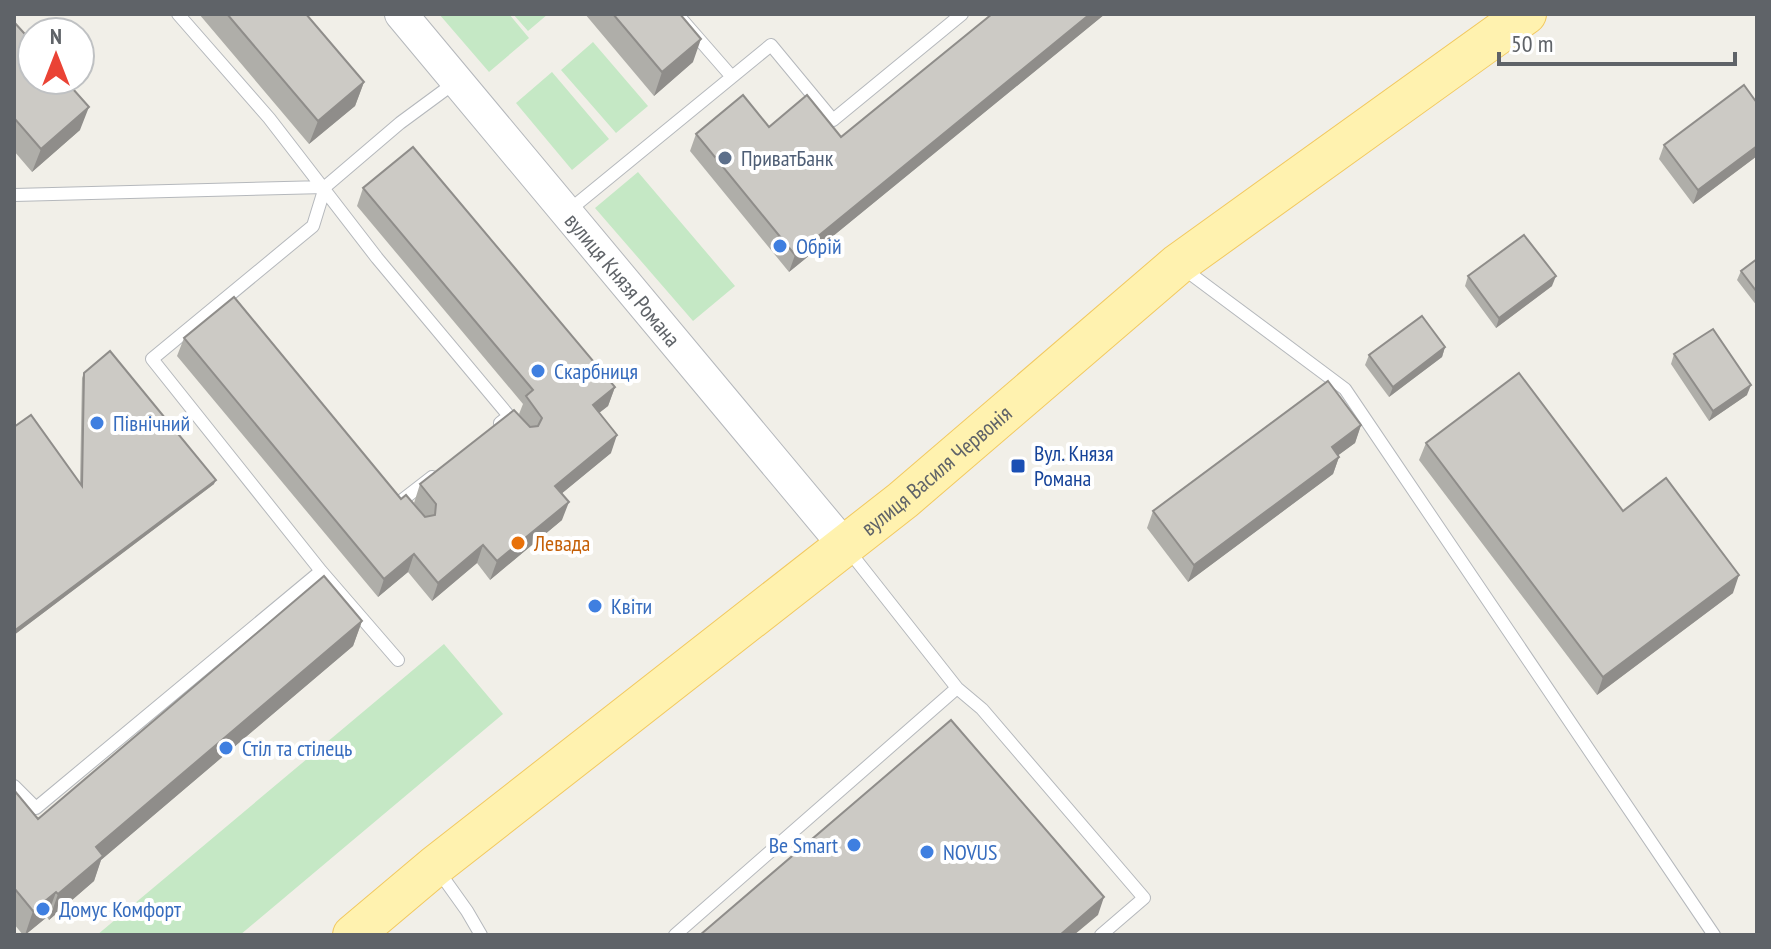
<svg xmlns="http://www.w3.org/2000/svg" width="1771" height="949" font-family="'PT Sans Narrow',sans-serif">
  <rect width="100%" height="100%" fill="#f1efe8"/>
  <path fill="#c5e8c5" d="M439,14H509L529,38L489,72Z
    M513,14H548L528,31Z
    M593,42L648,106L616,133L561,70Z
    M552,72L609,139L572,170L516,103Z
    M638,172L735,286L693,321L595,208Z
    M444,644L503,714L240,935H97Z"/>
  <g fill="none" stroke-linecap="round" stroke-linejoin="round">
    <defs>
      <path id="service" d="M178,14L269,118L377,258L509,416L500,423
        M677,14L732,77
        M325,187L313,226L152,359L321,571L398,660
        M14,195L325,187L400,123L457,81
        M567,212L771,45L833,120L962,14
        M1184,269L1345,389L1714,935
        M401,501L432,477
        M849,551L957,688L982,709L1144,898L1101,935
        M14,786L36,808L321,571
        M437,869L467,911L481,935
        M675,935L957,688"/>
      <g id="tertiary">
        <path id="s1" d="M401,14L844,545"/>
      </g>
      <g id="primary">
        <path id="s2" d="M353,935L435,866L903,500L1178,264L1526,14"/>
      </g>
    </defs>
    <use href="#service" stroke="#b5b8bc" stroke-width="14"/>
    <use href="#tertiary" stroke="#b5b8bc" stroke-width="34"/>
    <use href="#primary" stroke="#f2c960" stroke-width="42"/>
    <use href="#service" stroke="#fff" stroke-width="12"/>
    <use href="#tertiary" stroke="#fff" stroke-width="32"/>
    <use href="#primary" stroke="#fff2af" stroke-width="40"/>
  </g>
  <path fill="#afaea9" d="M199,14H306L364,82L355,106L309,144Z
    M585,14H680L693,62L654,96Z
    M992,14H1105L789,272L690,151L696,134L769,127L841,137Z
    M14,22L80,130L32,172L14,151Z
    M1757,103V156L1693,204L1659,159L1664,145Z
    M363,188L615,387L608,406L599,413L611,453L562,493V520L490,580L477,563L432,601L408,572L378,597L177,356L184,338L425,517L414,503L420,484L523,420L519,414L523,404L357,206Z
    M1757,259V306L1737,280L1741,271Z
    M1468,276L1552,286L1496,328L1465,286Z
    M1445,347L1442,357L1389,397L1365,365L1369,355Z
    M1674,354L1747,395L1709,421L1671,364Z
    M84,373L214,484L14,635V427L80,483L82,378Z
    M1361,425L1355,443L1338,455L1339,457L1333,474L1188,582L1147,528L1153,511Z
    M1426,443L1623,511L1733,593L1597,695L1419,460Z
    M362,621L353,646L101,860L94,881L49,920L47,917L25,935H23L14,924V790L38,819Z"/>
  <path fill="#8f8d8a" d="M1090,14H1105L789,272L795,255Z
    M701,39L693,62L654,96L662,72Z
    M364,82L355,106L309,144L318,121Z
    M89,107L80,130L32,172L41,149Z
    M1757,146V156L1693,204L1698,190Z
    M1556,276L1552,286L1496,328L1499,318Z
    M1445,347L1442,357L1389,397L1393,387Z
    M1751,385L1747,395L1709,421L1713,411Z
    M615,387L608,406L586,423L593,405Z
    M1361,425L1355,443L1325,465L1332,447Z
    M617,435L611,453L549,504L555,486Z
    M1339,457L1333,474L1188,582L1194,565Z
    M216,480L214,484L14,635V631Z
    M569,502L562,520L490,580L497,561Z
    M483,545L477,563L432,601L438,583Z
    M414,554L408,572L378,597L384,579Z
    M1739,575L1733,593L1597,695L1603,677Z
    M362,621L353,646L101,860L94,881L49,920L58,894L96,847Z
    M56,892L47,917L25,935L33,911Z
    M1104,897L1098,915L1074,935H1060Z"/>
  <path fill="#cccac5" stroke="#8f8d8a" stroke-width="2" d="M227,14H306L364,82L318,121Z
    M613,14H680L701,39L662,72Z
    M992,14H1090L795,255L696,134L743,95L769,127L807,95L841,137Z
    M14,22L32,42V80H65L89,107L41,149L14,118Z
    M1744,85L1757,103V146L1698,190L1664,145Z
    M413,147L615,387L593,405L617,435L555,486L569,502L497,561L483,545L438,583L414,554L384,579L184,338L234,297L401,499L406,495L425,517L435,515L436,504L420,484L514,410L530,427L538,426L542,418L526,396L533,390L363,188Z
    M1524,235L1556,276L1499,318L1468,276Z
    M1757,259V292L1741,271Z
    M1422,316L1445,347L1393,387L1369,355Z
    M1713,329L1751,385L1713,411L1674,354Z
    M110,351L216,480L14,631V427L31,415L82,486L84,373Z
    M1519,373L1623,511L1666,478L1739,575L1603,677L1426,443Z
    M1328,381L1361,425L1332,447L1339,457L1194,565L1153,511Z
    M324,576L362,621L96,847L103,856L58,894L56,892L33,911L14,888V790L38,819Z
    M951,720L1104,897L1060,935H700Z"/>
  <circle fill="#5c6f8a" stroke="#fff" stroke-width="3" cx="725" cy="158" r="8"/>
  <g fill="#3f7fe0" stroke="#fff" stroke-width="3">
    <circle cx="780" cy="246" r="8"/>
    <circle cx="538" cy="371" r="8"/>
    <circle cx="97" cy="423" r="8"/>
    <circle cx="595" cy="606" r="8"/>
    <circle cx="226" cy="748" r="8"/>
    <circle cx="854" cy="845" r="8"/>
    <circle cx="927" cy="852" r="8"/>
    <circle cx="43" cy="909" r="8"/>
  </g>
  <rect fill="#1a4fb4" stroke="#fff" stroke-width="3" x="1010" y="458" width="16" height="16" rx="4"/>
  <circle fill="#e8710a" stroke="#fff" stroke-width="3" cx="518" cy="543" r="8"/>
  <g text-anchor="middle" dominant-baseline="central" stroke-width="8" stroke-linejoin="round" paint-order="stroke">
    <g font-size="22" fill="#4e5e75" stroke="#fff" text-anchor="start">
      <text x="741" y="158">ПриватБанк</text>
    </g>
    <g font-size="22" fill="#366cbe" stroke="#fff" text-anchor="start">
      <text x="796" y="246">Обрій</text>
      <text x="554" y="371">Скарбниця</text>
      <text x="113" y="423">Північний</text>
      <text x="611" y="606">Квiти</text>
      <text x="242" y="748">Стіл та стілець</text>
      <text x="838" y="845" text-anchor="end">Be Smart</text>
      <text x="943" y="852">NOVUS</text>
      <text x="59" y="909">Домус Комфорт</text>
    </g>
    <g font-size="22" fill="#5f6368" stroke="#fff">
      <text stroke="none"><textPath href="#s1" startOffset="346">вулиця Князя Романа</textPath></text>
      <text stroke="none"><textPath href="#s2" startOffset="746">вулиця Василя Червонія</textPath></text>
    </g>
    <g font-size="22" fill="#164399" stroke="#fff" text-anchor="start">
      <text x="1034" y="453">Вул. Князя<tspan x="1034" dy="25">Романа</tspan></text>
    </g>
    <g font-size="22" fill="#c56008" stroke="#fff" text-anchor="start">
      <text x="534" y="543">Левада</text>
    </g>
  </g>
  <rect width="1771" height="949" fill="none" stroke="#5f6368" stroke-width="32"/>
  <g transform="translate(56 56)"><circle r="38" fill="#ffffff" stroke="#bfc1c3" stroke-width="2"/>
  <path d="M0-6L14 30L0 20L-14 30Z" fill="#ea4335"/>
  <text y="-12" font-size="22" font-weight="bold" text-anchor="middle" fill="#5f6368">N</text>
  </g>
  <path d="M1499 52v12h236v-12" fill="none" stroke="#5f6368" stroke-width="4"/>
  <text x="1511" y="52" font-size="24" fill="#5f6368" stroke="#ffffff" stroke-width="6" paint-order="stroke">50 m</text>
</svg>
